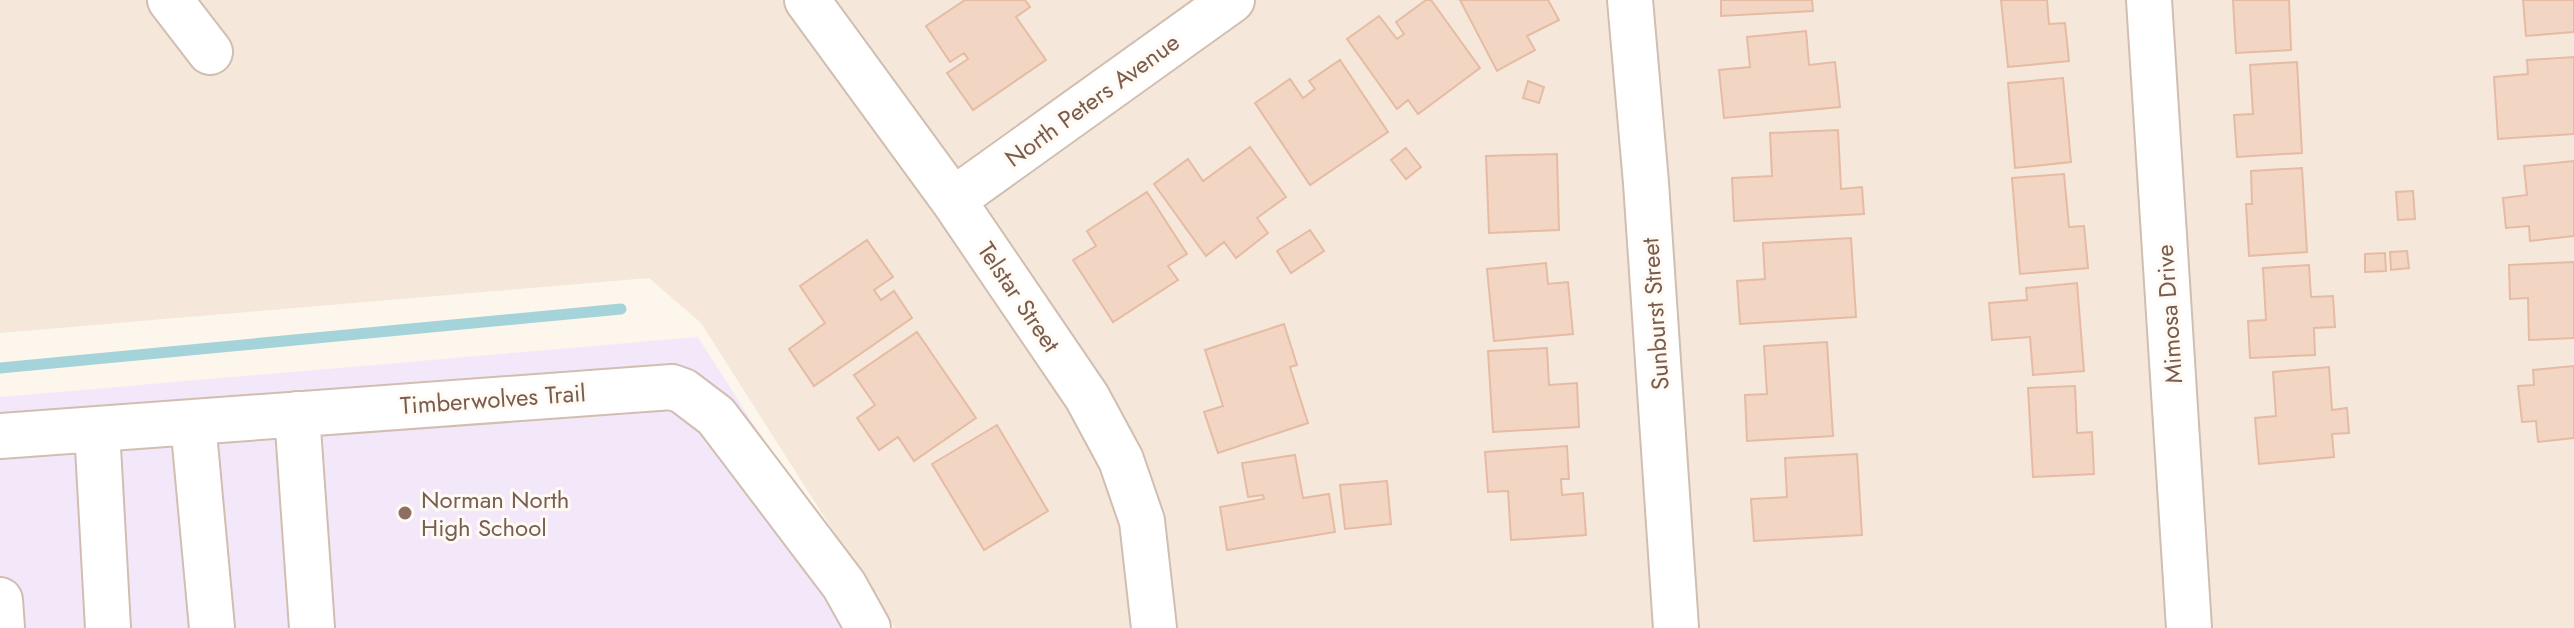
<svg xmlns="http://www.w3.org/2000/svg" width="2574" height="628" font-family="Jost,sans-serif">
  <rect width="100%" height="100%" fill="#fdf6ec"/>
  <path fill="#f5e8da" d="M0,0H2574V628H895L701,323L649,278L0,333Z"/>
  <path fill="#f3e8fa" d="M698,337L883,628H0V397Z"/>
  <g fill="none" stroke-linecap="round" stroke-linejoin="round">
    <path stroke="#a5d3da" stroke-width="11" d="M0,368L621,309"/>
  </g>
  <path fill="#f3d5c3" stroke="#e6bba3" stroke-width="2" d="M965,0H1025L1030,7L1016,17L1046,60L973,110L947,73L968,59L964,53L950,62L926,26Z
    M1426,0H1431L1480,68L1418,114L1408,100L1397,109L1347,39L1379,16L1397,39L1404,34L1396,22Z
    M1460,0H1548L1559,20L1527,36L1535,50L1497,71Z
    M1721,0H1812L1813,11L1721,16Z
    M2001,0H2047L2049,24L2065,23L2069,61L2008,67Z
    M2233,0H2289L2291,50L2236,53Z
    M2523,0H2574V32L2526,36Z
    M1806,31L1809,65L1835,62L1840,107L1724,118L1719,70L1750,67L1747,37Z
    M2574,57V134L2498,139L2494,77L2528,74L2527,60Z
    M1340,60L1388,132L1310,185L1255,103L1290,79L1303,98L1315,89L1309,81Z
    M2297,62L2302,153L2237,157L2234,115L2253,114L2250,65Z
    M2063,78L2071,162L2015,168L2008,83Z
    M1528,81L1544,87L1539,103L1523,98Z
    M1838,130L1841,189L1862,187L1864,214L1734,221L1732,178L1772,176L1770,133Z
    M1250,147L1286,197L1257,218L1268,233L1236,258L1224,242L1206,256L1154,184L1188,159L1203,181Z
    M1406,148L1421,167L1406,179L1391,160Z
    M1557,154L1559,230L1489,233L1486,156Z
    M2574,161V236L2530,241L2529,226L2506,228L2503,198L2527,195L2524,166Z
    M2302,168L2307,252L2249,256L2246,204H2252L2251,171Z
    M2064,174L2069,227L2084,226L2088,268L2020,274L2012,178Z
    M2413,191L2415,219L2398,220L2396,192Z
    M1147,192L1187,254L1168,266L1178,280L1113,322L1073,260L1096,246L1087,231Z
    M1310,230L1324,251L1291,273L1277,251Z
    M1851,238L1856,317L1740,324L1737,281L1765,279L1763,243Z
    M867,240L893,277L874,290L881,300L894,291L912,318L814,386L789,349L825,323L800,286Z
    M2407,251L2409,268L2391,270L2390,252Z
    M2385,253L2386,271L2365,272V254Z
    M2574,262V338L2529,340L2528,298L2510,299L2509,265Z
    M1546,263L1548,284L1568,282L1573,334L1494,341L1487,269Z
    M2309,265L2311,297L2333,296L2335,327L2314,328L2315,355L2250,358L2248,321L2266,320L2263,268Z
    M2077,283L2084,371L2033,375L2030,337L1992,340L1989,303L2027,300L2026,288Z
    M1284,324L1297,365L1290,367L1308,423L1218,453L1204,412L1223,406L1205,350Z
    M917,332L976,418L914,461L898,437L879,450L857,418L875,405L854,375Z
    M1827,342L1833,436L1747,441L1745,395L1767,394L1764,346Z
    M1547,348L1549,385L1577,383L1579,427L1493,432L1488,351Z
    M2574,366V438L2538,442L2536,421L2522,422L2518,386L2534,385L2533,370Z
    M2329,367L2332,410L2347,408L2349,433L2332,434L2334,457L2259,464L2255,418L2276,416L2273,372Z
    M2075,386L2077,433L2092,432L2094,474L2033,477L2028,388Z
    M997,425L1048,511L984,550L932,464Z
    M1567,446L1569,479H1561L1562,495L1583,493L1586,535L1511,540L1508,491L1488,492L1485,452Z
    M1857,454L1862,535L1754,541L1751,499L1787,497L1785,458Z
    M1295,455L1303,498L1329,494L1335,532L1227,550L1220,507L1264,499L1263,495L1248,497L1242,463Z
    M1387,481L1391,524L1345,529L1340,485Z"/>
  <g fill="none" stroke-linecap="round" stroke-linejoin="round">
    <defs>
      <path id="minor" d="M170,0L210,52
        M807,0L953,200L1087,397L1121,460L1142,521L1154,628
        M1630,0L1646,183L1676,628
        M2149,0L2189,628
        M953,200L1232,0
        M297,414L312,628
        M193,422L212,628
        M97,429L108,628
        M0,436L672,387L683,391L716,416L844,585L868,628
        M0,600L2,628"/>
    </defs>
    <use href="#minor" stroke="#d1beb0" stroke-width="48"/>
    <use href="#minor" stroke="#fff" stroke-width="44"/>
  </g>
  <circle fill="#8d6e63" stroke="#fffaf3" stroke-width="3" cx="405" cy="513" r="8"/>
  <g text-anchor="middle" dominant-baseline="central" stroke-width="6" stroke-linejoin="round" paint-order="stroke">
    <g font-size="24" fill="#7a5c4d" stroke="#fffaf3">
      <text transform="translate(1092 100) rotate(-36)">North Peters Avenue</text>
      <text transform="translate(1019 297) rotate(56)">Telstar Street</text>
      <text transform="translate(1655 314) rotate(-94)">Sunburst Street</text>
      <text transform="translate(2169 314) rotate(-94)">Mimosa Drive</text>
      <text transform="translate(493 399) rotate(-4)">Timberwolves Trail</text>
    </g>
    <g font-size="24" fill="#785e54" stroke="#fffaf3" text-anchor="start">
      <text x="421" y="499">Norman North<tspan x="421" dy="28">High School</tspan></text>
    </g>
  </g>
</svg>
